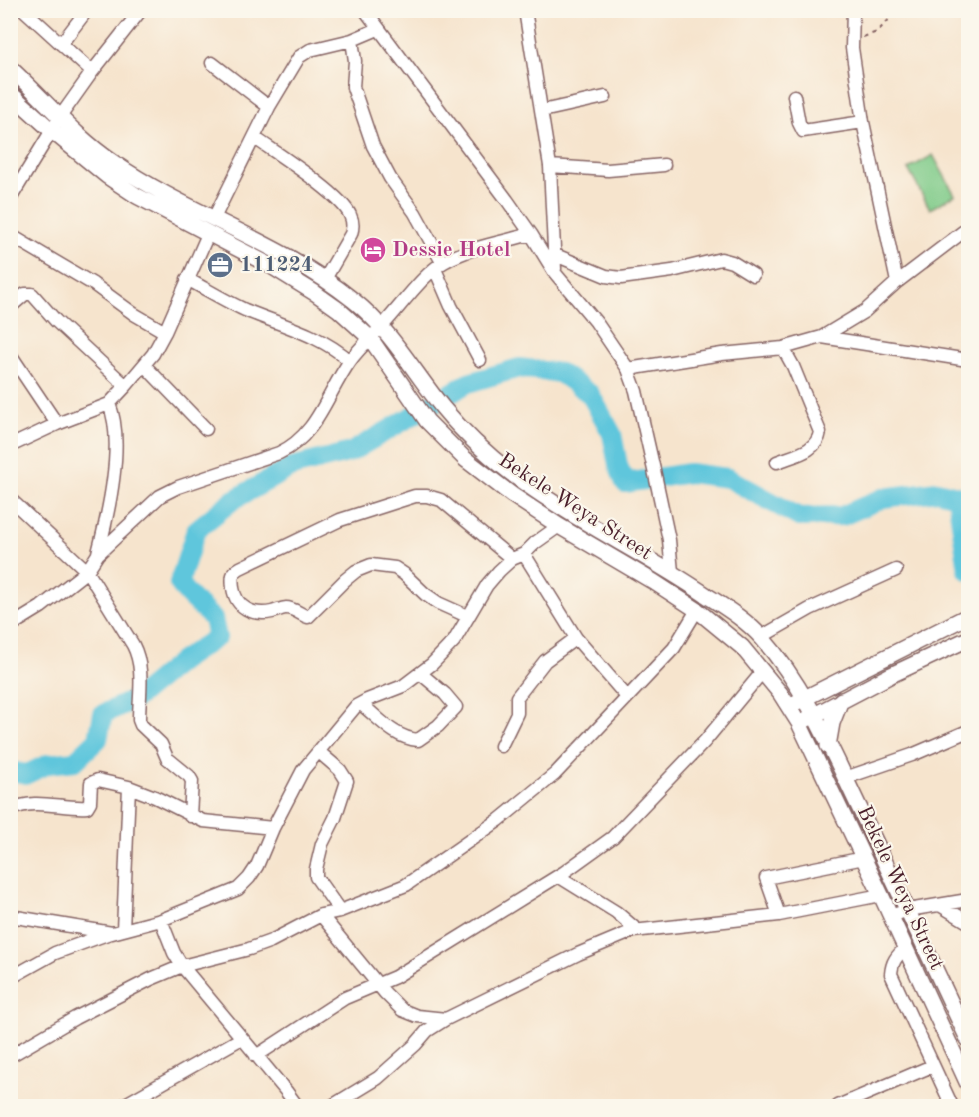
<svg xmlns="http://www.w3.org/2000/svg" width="979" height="1117" font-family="'Old Standard TT',serif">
  <rect width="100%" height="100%" fill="#fbf7ec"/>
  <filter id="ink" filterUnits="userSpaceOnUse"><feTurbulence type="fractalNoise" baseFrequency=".0167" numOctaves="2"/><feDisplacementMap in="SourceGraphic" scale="12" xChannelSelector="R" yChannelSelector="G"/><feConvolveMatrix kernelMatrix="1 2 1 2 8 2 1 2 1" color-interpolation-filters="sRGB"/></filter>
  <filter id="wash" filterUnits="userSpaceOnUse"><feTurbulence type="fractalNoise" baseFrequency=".008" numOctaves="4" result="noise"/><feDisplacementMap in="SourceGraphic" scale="24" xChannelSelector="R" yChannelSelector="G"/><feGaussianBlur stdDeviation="1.35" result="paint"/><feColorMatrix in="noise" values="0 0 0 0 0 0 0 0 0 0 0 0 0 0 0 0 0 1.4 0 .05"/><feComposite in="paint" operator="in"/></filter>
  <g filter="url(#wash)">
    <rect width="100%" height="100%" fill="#f6e4cd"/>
    <path fill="#7fca88" stroke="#64745a" stroke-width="1.5" d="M933,155L955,195L930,209L908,169Z"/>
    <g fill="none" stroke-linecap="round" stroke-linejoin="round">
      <path stroke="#5fc6dc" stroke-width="20" d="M10,771L27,774L48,764L75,761L98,739L103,714L135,699L181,661L217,637L213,619L188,595L179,583L196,530L233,500L292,467L351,452L468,383L519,368L560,373L590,394L612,434L618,465L625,483L689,473L728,478L799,517L842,516L883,498L937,491L957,496L968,570"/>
    </g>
  </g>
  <g filter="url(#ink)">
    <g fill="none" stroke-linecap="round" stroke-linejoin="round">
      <defs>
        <path id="minor" d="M24,10L92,72
          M365,10L507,200L531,234L555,273L596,322L628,369L636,391L654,470L669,540L672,572
          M525,10L550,166L555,269
          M352,40L355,61L353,87L373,146L390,178L415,213L442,262
          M61,44L87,10
          M212,63L269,107
          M794,96L799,123L803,131L863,122
          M542,111L605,97
          M255,138C276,153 341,194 350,215C353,221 353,228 351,234L325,279
          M550,166L608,170L664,165
          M10,199L60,117L92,72L141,10
          M214,218L269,107L299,57L310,50L352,40L378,29
          M10,235L93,284L134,314L165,332
          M553,254L606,276L621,278L672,271L721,259L732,262L753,275
          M435,269L451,306L480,360
          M187,279C206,289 225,301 245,310C281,325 321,335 350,361
          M897,282L968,228
          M10,307L25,294H32L56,321L126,386
          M822,337L968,360
          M10,354L57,424
          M144,365L206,429
          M628,369L722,354L783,348L822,337L865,311L897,282L863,122L852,48L853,10
          M10,446L57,424L109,404L126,386L153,354L165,332L208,234
          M777,462C794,455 817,452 820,432L793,366L783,348
          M10,499L87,571L133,645C145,668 139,695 139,720L141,725L161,744L167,758L189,776L192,781L190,816
          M98,553C108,515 125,441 109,404
          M467,616L438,603L425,594L404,574L395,568L371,565L356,571L345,580L308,617C301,615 294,608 286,608C281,608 277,611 272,612C253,616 236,608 233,588C232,578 231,573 240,568L340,520L415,496H427L441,500L512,559
          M10,626L41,607L87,571L98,554L160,496L178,487L279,453C318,435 327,393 350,361C360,347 373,336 384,324C400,307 424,273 444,262C470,247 503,242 531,234
          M761,637L810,609L896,570
          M576,638L627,697
          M361,704C379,718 394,738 418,740L438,726L456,707L445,694L420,673
          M501,746L517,713V697L545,661L576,638L524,554
          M319,752L340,770L347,781L335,818L322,844L316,869V877L340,911
          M845,778L912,755L968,731
          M10,810C35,797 61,809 87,807L90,802L91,783L98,780L129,787
          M558,876L616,912L637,930
          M940,905L968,922
          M321,915L385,993L402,1010L417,1016L446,1019
          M779,915L766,878L864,858
          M10,916L112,933L161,920L238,889L249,878L257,866L273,828L303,770L356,706L367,700L403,686L432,664L454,641L487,585L499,571L512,559L524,554L535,543L559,526
          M891,916L908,910L968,900
          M123,930L129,787L155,797L203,821L273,828
          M906,948C896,956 892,962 891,974L952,1106
          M10,978L55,953L110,933
          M242,1038L286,1091L297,1106
          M10,1056L75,1018L151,979L182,966L249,949L271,941L321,915L340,911L406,885L499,820L555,774L674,648L697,610
          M256,1056L345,998L395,977L563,873L613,837L705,741L763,671
          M122,1106L242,1038L182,966L174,953L161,920
          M332,1106L378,1078L415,1045L427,1031L446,1019L578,954L633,931L779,915L881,895
          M784,1106H786
          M838,1106L932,1066"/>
        <path id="major" d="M10,68C45,100 75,137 114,163C190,215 281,242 353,300C391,330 413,371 443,408C467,437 495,462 526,484C583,525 648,555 706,595C726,608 746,620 762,638C806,688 831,749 860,809C896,885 932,962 968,1039
          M10,93L51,130L107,176L137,196L273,267L315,293L339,310L370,338L427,421L465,459L512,495L559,526L654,582L697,610L742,647L780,693L799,723L881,895L968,1084
          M797,702L968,616
          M807,719L891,675L968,639
          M828,746L832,723L841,700"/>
      </defs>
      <use href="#minor" stroke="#866464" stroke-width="15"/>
      <use href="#major" stroke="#866464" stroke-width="18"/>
      <path stroke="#866464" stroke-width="2" stroke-dasharray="4.5 4.5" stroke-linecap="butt" d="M863,37L877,32L898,10"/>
      <use href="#minor" stroke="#fff" stroke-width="12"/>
      <use href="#major" stroke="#fff" stroke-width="15"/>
    </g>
  </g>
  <defs>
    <symbol id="hotel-disc" viewBox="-11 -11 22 22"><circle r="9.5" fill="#d1479c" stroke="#fbf7ec"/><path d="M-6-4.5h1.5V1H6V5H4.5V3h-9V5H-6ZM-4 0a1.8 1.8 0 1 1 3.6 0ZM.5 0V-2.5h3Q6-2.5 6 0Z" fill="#fff"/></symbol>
    <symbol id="office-disc" viewBox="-11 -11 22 22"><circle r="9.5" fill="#5c6f8a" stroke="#fbf7ec"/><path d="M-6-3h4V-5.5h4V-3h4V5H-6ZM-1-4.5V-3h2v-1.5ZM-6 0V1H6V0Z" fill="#fff"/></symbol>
  </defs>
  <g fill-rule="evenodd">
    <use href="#hotel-disc" x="358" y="235" width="30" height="30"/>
    <use href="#office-disc" x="205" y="250" width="30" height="30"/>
  </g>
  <g text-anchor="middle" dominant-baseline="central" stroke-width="4.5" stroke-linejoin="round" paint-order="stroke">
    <g font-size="21" font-weight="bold" fill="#b23c85" stroke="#fbf7ec" text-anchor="start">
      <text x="392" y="250">Dessie Hotel</text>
    </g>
    <g font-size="21" font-weight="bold" fill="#4e5e75" stroke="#fbf7ec" text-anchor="start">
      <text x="240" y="265">111224</text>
    </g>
    <g font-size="21" fill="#4a1f2b" stroke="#fbf7ec">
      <text transform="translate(575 507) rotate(33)">Bekele Weya Street</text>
      <text transform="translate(900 888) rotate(65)">Bekele Weya Street</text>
    </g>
  </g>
  <rect width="979" height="1117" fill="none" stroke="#fbf7ec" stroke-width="36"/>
</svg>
